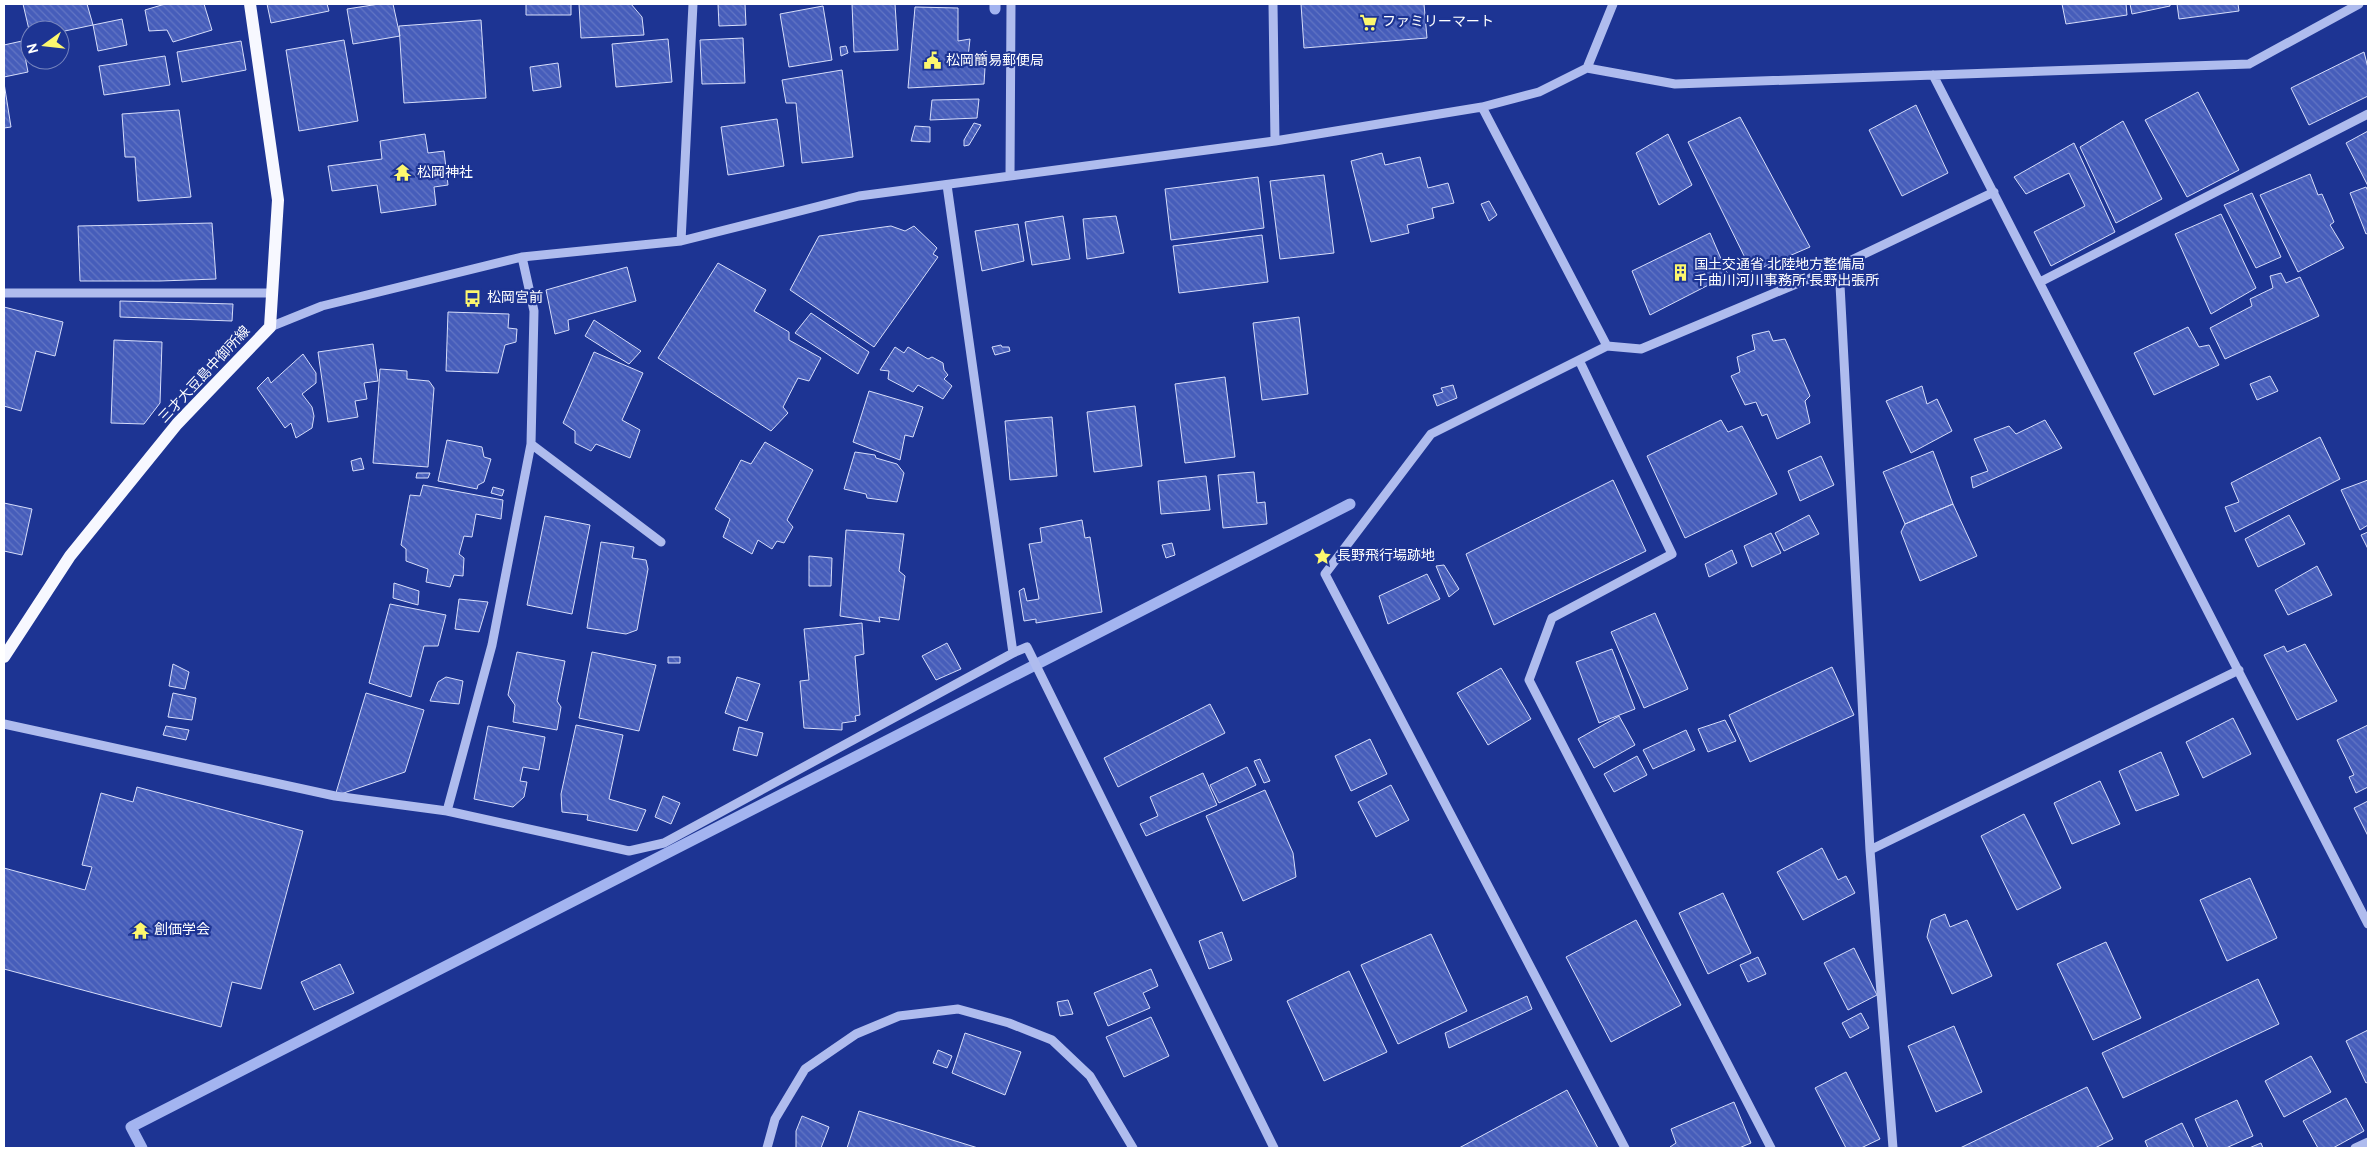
<svg xmlns="http://www.w3.org/2000/svg" width="2372" height="1152" font-family="Overpass,'Noto Sans JP',sans-serif">
  <defs>
    <pattern id="building-back-hatch" width="6" height="6" patternUnits="userSpaceOnUse" patternTransform="scale(1.25)"><rect width="6" height="6" fill="#465dba"/><path d="M-1 5l2 2M0 0l6 6M5-1l2 2" fill="none" stroke="#6275c4"/></pattern>
  </defs>
  <rect width="100%" height="100%" fill="#1d3493"/>
  <g fill="none" stroke-linecap="round" stroke-linejoin="round">
    <path stroke="#a3b4f0" stroke-width="11" d="M995,9V4
      M142,1148L131,1127L1350,504"/>
  </g>
  <path fill="url(#building-back-hatch)" stroke="#d6ddfa" d="M23,4H87L93,25L60,32L30,30V34Z
    M165,4H204L212,30L173,42L167,30L149,31L145,10Z
    M267,4H327L329,11L271,23Z
    M379,4H393L400,36L353,44L347,9Z
    M526,4H571V15H526Z
    M579,4H631L642,17L644,35L581,38Z
    M718,4H745L746,25L719,26Z
    M852,4H895L898,50L854,52Z
    M1301,4H1424L1427,38L1304,48Z
    M2062,4H2126L2127,15L2066,24Z
    M2130,4H2170V6L2132,14Z
    M2177,4H2238L2239,11L2179,19Z
    M823,6L832,60L789,67L780,14Z
    M915,7L958,8V41L970,39L968,57L986,51L984,84L908,88Z
    M122,19L127,45L98,51L93,25Z
    M481,20L486,98L404,103L399,26Z
    M743,38L745,83L702,84L700,40Z
    M668,39L672,82L616,87L612,44Z
    M344,40L358,121L299,131L286,50Z
    M22,41L28,72L4,77V45Z
    M241,41L246,70L182,82L177,52Z
    M846,46L848,53L841,56L840,47Z
    M2364,52L2368,68V96L2309,125L2291,88Z
    M165,56L170,85L104,95L99,66Z
    M558,63L561,87L533,91L530,67Z
    M842,70L853,157L802,163L796,103H786L782,80Z
    M4,83L11,127L4,128Z
    M2198,92L2239,170L2187,197L2145,120Z
    M979,99L977,118L930,120L932,100Z
    M1916,105L1948,173L1902,196L1869,130Z
    M179,110L191,197L138,201L135,157H125L122,114Z
    M1740,117L1810,247L1752,272L1688,142Z
    M777,119L784,166L728,175L721,127Z
    M2123,121L2162,199L2116,223L2080,147Z
    M974,123L981,125L969,145L964,146V140Z
    M915,126L930,127V142L911,141Z
    M2368,131V186L2346,143Z
    M425,134L428,153L444,151L448,185L434,187L436,205L381,213L377,185L332,191L328,166L382,159L380,141Z
    M1668,134L1692,185L1659,205L1636,153Z
    M2074,143L2115,232L2051,266L2034,232L2085,206L2069,173L2026,194L2014,177Z
    M1382,153L1385,165L1420,157L1428,188L1448,183L1454,203L1432,208L1434,218L1407,225L1409,233L1371,242L1351,161Z
    M2310,174L2318,195L2322,194L2334,222L2330,225L2344,248L2298,272L2260,195Z
    M1324,175L1334,253L1280,259L1270,181Z
    M1258,177L1264,228L1171,240L1165,189Z
    M2366,187L2368,191V233L2366,234L2350,193Z
    M2252,193L2281,257L2256,268L2224,205Z
    M1489,201L1497,215L1489,221L1481,204Z
    M2221,214L2256,288L2211,314L2175,234Z
    M1063,216L1070,259L1032,265L1025,222Z
    M1116,216L1124,253L1087,259L1083,219Z
    M212,223L216,279L160,281H80L78,226Z
    M1018,224L1024,261L982,271L975,231Z
    M891,226L905,231L914,226L937,248L933,254L938,257L874,347L790,290L819,236Z
    M1710,233L1728,275L1650,315L1632,271Z
    M1262,235L1268,282L1179,293L1173,246Z
    M718,263L766,290L754,311L789,332V340L821,358L809,381L798,378L783,407L788,413L771,431L658,358Z
    M627,267L636,301L568,320L569,330L555,334L546,290Z
    M2281,273L2286,283L2300,277L2319,316L2225,359L2210,328L2252,306L2250,299L2273,288L2270,276Z
    M120,301L233,304L232,321L120,317Z
    M4,307L63,322L55,356L36,351L21,411L4,406Z
    M448,312L509,314L508,328L517,329L516,342L505,345L498,373L446,371Z
    M811,313L869,352L858,374L795,333Z
    M1299,317L1308,394L1262,400L1253,323Z
    M594,320L641,351L629,364L585,336Z
    M2188,327L2199,347L2209,345L2219,365L2154,395L2134,353Z
    M1769,331L1773,341L1785,339L1810,396L1805,401L1810,423L1777,439L1767,414L1762,416L1756,402L1745,405L1731,376L1740,372L1737,357L1755,350L1752,335Z
    M114,340L162,342L160,403L144,424L111,423Z
    M373,344L378,381L364,383L367,399L355,401L358,417L328,422L318,352Z
    M1001,345L1002,347H1009L1010,351L995,355L992,347Z
    M895,347L904,353L908,347L928,359L932,357L943,363L944,370L948,375L944,379L952,386L943,399L918,385L913,392L888,379L889,371L880,370Z
    M594,352L643,373L622,420L640,430L630,458L596,444L591,451L575,443V431L563,423Z
    M303,354L316,373V383L302,394L312,407L314,416L312,428L296,438L291,423L285,428L257,388L268,377L271,383Z
    M380,369L407,371V379L429,381L434,388L428,467L373,463Z
    M2270,376L2278,391L2257,400L2250,384Z
    M1225,377L1235,457L1185,463L1175,384Z
    M1453,385L1457,398L1437,406L1433,395L1443,392L1441,388Z
    M1922,386L1927,404L1937,399L1952,431L1911,453L1886,401Z
    M869,391L923,407L913,437L905,435L900,460L853,442Z
    M1135,406L1142,466L1094,472L1087,412Z
    M1052,417L1057,476L1010,480L1005,421Z
    M1721,420L1728,432L1742,426L1777,494L1685,538L1647,456Z
    M2045,420L2062,448L1973,488L1971,477L1988,471L1974,439L2009,426L2016,434Z
    M2320,437L2340,479L2235,532L2225,507L2239,502L2231,483Z
    M447,440L482,447L484,457L491,459L484,482L478,485L477,489L438,481Z
    M765,442L813,470L787,520L793,527L784,543L777,541L772,549L758,540L752,554L723,537L730,519L715,509L741,460L751,464Z
    M1933,451L1953,504L1905,524L1883,472Z
    M855,452L875,455L876,458L897,464L904,473L897,502L867,498L866,494L844,489Z
    M1821,456L1834,485L1800,501L1788,471Z
    M361,458L364,469L353,471L351,461Z
    M1254,472L1257,503L1265,502L1267,524L1223,528L1218,475Z
    M417,473H430L428,478H416Z
    M1206,476L1210,510L1161,514L1158,481Z
    M1613,480L1646,551L1494,625L1466,554Z
    M2368,480V525L2360,530L2341,490Z
    M423,485L503,500L501,519L476,514L472,537L464,536L459,554L464,558L463,576L454,575L450,587L426,582L428,569L406,561V549L401,545L410,495L420,496Z
    M493,487L504,490L502,496L491,493Z
    M4,503L32,509L22,555L4,551Z
    M1953,504L1977,556L1920,581L1901,532L1905,524Z
    M1809,515L1819,534L1784,551L1775,533Z
    M2289,515L2305,544L2258,567L2245,539Z
    M545,516L590,525L572,614L527,605Z
    M1082,520L1085,538L1090,537L1102,612L1036,623V619L1024,621L1019,591L1024,588L1027,601L1039,599L1029,544L1042,542L1040,528Z
    M846,530L904,534L899,571L905,576L899,620L879,617L880,622L840,616Z
    M2368,532V549L2361,535Z
    M1771,533L1781,553L1752,567L1744,546Z
    M601,542L634,547L632,558L646,560L648,569L637,630L626,634L587,628Z
    M1172,543L1175,555L1166,558L1162,545Z
    M1732,550L1737,563L1709,577L1705,564Z
    M809,556L832,558L831,586H809Z
    M1444,565L1459,589L1449,597L1436,566Z
    M2317,566L2332,595L2288,615L2275,590Z
    M1427,574L1440,599L1388,624L1379,596Z
    M394,583L419,591L418,605L393,598Z
    M459,599L488,602L479,632L455,629Z
    M390,604L446,615L438,646H424L411,697L369,683Z
    M1655,613L1688,689L1644,708L1611,632Z
    M862,623L864,654L855,656L860,715L855,716L856,721L842,723V730L804,728L800,681L809,680L804,629Z
    M947,643L961,669L936,680L922,656Z
    M2305,644L2337,701L2297,720L2264,655L2284,646L2287,652Z
    M1612,649L1635,709L1599,723L1576,662Z
    M517,652L565,661L557,701L561,707L557,730L513,722L515,705L508,695Z
    M592,652L656,665L639,731L579,718Z
    M668,657H680V663H668Z
    M173,664L189,672L185,689L169,686Z
    M1832,667L1854,715L1750,762L1729,715Z
    M1501,668L1531,719L1488,745L1457,693Z
    M446,677L463,681L459,704L430,701L438,682Z
    M737,677L760,684L747,721L725,713Z
    M173,693L196,698L192,720L168,717Z
    M366,693L424,710L405,772L335,796Z
    M1210,704L1225,733L1118,787L1104,758Z
    M1619,716L1635,745L1594,768L1578,739Z
    M2233,718L2251,754L2203,778L2186,742Z
    M1725,720L1736,741L1708,752L1698,729Z
    M576,725L623,735L609,799L646,810L637,831L587,820L588,815L562,812L561,794Z
    M2368,725V787L2356,793L2349,777L2354,775L2337,740Z
    M166,726L189,730L186,740L163,735Z
    M488,726L545,737L539,770L523,767L520,781L527,782L524,797L513,807L474,799Z
    M739,727L763,733L757,756L733,750Z
    M1686,730L1695,750L1653,769L1643,750Z
    M1370,739L1387,774L1351,791L1335,756Z
    M2161,752L2179,795L2136,811L2119,771Z
    M1637,756L1647,775L1614,792L1604,774Z
    M1260,759L1270,781L1264,783L1254,761Z
    M1247,767L1256,785L1219,803L1210,785Z
    M1203,773L1217,805L1146,836L1140,824L1158,816L1150,797Z
    M2100,781L2120,824L2072,844L2054,803Z
    M1391,785L1409,820L1376,837L1358,802Z
    M137,787L303,831L261,989L232,982L221,1027L4,969V868L85,890L92,867L82,865L101,793L133,802Z
    M1265,790L1293,853L1296,877L1243,901L1206,816Z
    M663,796L680,803L671,824L655,817Z
    M2368,801V836L2354,808Z
    M2024,814L2061,888L2017,910L1981,836Z
    M1822,848L1838,880L1846,876L1855,893L1803,920L1777,872Z
    M2250,878L2277,938L2227,961L2200,900Z
    M1723,893L1751,953L1708,974L1679,913Z
    M1945,914L1950,927L1967,920L1992,976L1952,994L1927,937L1931,920Z
    M1636,920L1681,1005L1611,1042L1566,957Z
    M1222,932L1232,960L1209,969L1199,941Z
    M1431,934L1467,1011L1398,1044L1361,965Z
    M2106,942L2141,1018L2093,1040L2057,964Z
    M1854,948L1877,995L1848,1010L1824,963Z
    M1758,957L1766,974L1748,982L1740,965Z
    M340,964L354,993L314,1010L301,982Z
    M1151,969L1158,986L1143,993L1150,1008L1108,1026L1094,993Z
    M1349,971L1387,1052L1324,1081L1287,1001Z
    M2258,979L2279,1024L2123,1098L2102,1053Z
    M1527,996L1532,1009L1449,1048L1445,1033Z
    M1068,1000L1073,1014L1060,1016L1057,1002Z
    M1861,1013L1869,1028L1850,1038L1842,1023Z
    M1151,1017L1169,1056L1124,1077L1106,1037Z
    M1954,1026L1982,1092L1936,1112L1908,1046Z
    M2368,1030V1082L2366,1083L2346,1041Z
    M965,1033L1021,1052L1005,1095L952,1073Z
    M938,1050L952,1056L947,1068L933,1063Z
    M2311,1056L2331,1092L2284,1117L2265,1081Z
    M1846,1072L1880,1139L1861,1148H1846L1815,1088Z
    M2087,1087L2113,1139L2095,1148H1960Z
    M1567,1090L1598,1148H1459Z
    M2346,1098L2364,1131L2333,1148H2318L2303,1121Z
    M2237,1100L2253,1136L2226,1148H2208L2195,1119Z
    M1734,1102L1751,1143L1739,1148H1670V1147L1676,1143L1671,1129Z
    M859,1111L978,1148H847Z
    M802,1116L829,1127L821,1148H796V1131Z
    M2182,1123L2194,1148H2148L2145,1141Z
    M2261,1143L2263,1148H2249Z"/>
  <g fill="none" stroke-linecap="round" stroke-linejoin="round">
    <path stroke="#afbcee" stroke-width="9" d="M1273,4L1275,141
      M1587,68L1675,84L2249,64L2359,4
      M1933,75L2368,924
      M1482,107L1607,346L1431,434L1325,574L1625,1148
      M1010,176L1011,4
      M947,185L1013,653L1027,647L1274,1148
      M681,241L693,4
      M1839,266L1870,850L1893,1148
      M2040,282L2368,114
      M4,293H272
      M270,327L322,306L522,257L681,241L859,196L1275,141L1482,107L1539,92L1587,68L1613,4
      M1607,346L1641,349L1839,266L1994,192
      M1579,360L1672,554L1552,618L1529,680L1771,1148
      M531,444L661,542
      M4,724L335,796L447,811L629,851L664,843L1013,653
      M447,811L492,645L531,444L534,311L522,257
      M1870,850L2239,670
      M767,1148L775,1119L805,1069L856,1034L899,1016L958,1009L1009,1023L1052,1040L1090,1076L1133,1148
      M2355,1148L2368,1142"/>
    <path stroke="#f7f8ff" stroke-width="12" d="M4,657L70,556L177,424L270,327L278,200L250,4"/>
  </g>
  <defs>
    <symbol id="supermarket-bare" viewBox="-9 -9 18 18"><path d="M-6-5.5h2.5l.6 2H6L4.5 2H-2.5L-4.4-4H-6ZM-1.5 3.2a1.3 1.3 0 1 0 .1 0ZM3 3.2a1.3 1.3 0 1 0 .1 0Z" fill="#fdf76e" stroke="#1d3493" stroke-width="2.5" paint-order="stroke"/></symbol>
    <symbol id="civic-bare" viewBox="-9 -9 18 18"><path d="M-.6-6.5H3V-4.5H.6V-3L4-1V1h2V6H-6V1h2V-1L-.6-3ZM-1.2 2.5V6h2.4V2.5Z" fill="#fdf76e" stroke="#1d3493" stroke-width="2.5" paint-order="stroke"/></symbol>
    <symbol id="temple-bare" viewBox="-9 -9 18 18"><path d="M0-6L5-2H3V0L6.5 2.5H4V6H1.5V3h-3V6H-4V2.5H-6.5L-3 0V-2H-5Z" fill="#fdf76e" stroke="#1d3493" stroke-width="2.5" paint-order="stroke"/></symbol>
    <symbol id="building-bare" viewBox="-9 -9 18 18"><path d="M-4-6H4V6H1V3H-1V6H-4ZM-2.5-4.3h1.7v1.8h-1.7ZM.8-4.3h1.7v1.8H.8ZM-2.5-1h1.7V.8h-1.7ZM.8-1h1.7V.8H.8Z" fill="#fdf76e" stroke="#1d3493" stroke-width="2.5" paint-order="stroke"/></symbol>
    <symbol id="bus-bare" viewBox="-9 -9 18 18"><path d="M-5-6H5V4H4V6H2V4H-2V6H-4V4H-5ZM-3.5-4V0h7V-4ZM-3.5 1.2v1.5H-2V1.2ZM2 1.2v1.5H3.5V1.2Z" fill="#fdf76e" stroke="#1d3493" stroke-width="2.5" paint-order="stroke"/></symbol>
    <symbol id="sight-bare" viewBox="-9 -9 18 18"><path d="M0-6L1.8-2.2L6-1.7L2.9 1.2L3.7 5.4L0 3.3L-3.7 5.4L-2.9 1.2L-6-1.7L-1.8-2.2Z" fill="#fdf76e" stroke="#1d3493" stroke-width="2.5" paint-order="stroke"/></symbol>
  </defs>
  <g fill-rule="evenodd">
    <use href="#supermarket-bare" x="1356" y="10" width="25" height="25"/>
    <use href="#civic-bare" x="920" y="48" width="25" height="25"/>
    <use href="#temple-bare" x="390" y="160" width="25" height="25"/>
    <use href="#building-bare" x="1668" y="260" width="25" height="25"/>
    <use href="#bus-bare" x="460" y="286" width="25" height="25"/>
    <use href="#sight-bare" x="1310" y="544" width="25" height="25"/>
    <use href="#temple-bare" x="128" y="918" width="25" height="25"/>
  </g>
  <g text-anchor="middle" dominant-baseline="central" stroke-width="4.5" stroke-linejoin="round" paint-order="stroke">
    <g font-size="14" fill="#fff" stroke="#1d3493" text-anchor="start">
      <text x="1382" y="22">ファミリーマート</text>
      <text x="946" y="61">松岡簡易郵便局</text>
      <text x="417" y="173">松岡神社</text>
      <text x="1694" y="265">国土交通省 北陸地方整備局<tspan x="1694" dy="16">千曲川河川事務所 長野出張所</tspan></text>
      <text x="487" y="298">松岡宮前</text>
      <text x="1337" y="556">長野飛行場跡地</text>
      <text x="154" y="930">創価学会</text>
    </g>
    <g font-size="14" fill="#fff" stroke="#1d3493">
      <text transform="translate(205 375) rotate(-47)">三才大豆島中御所線</text>
    </g>
  </g>
  <rect width="2372" height="1152" fill="none" stroke="#ffffff" stroke-width="10"/>
  <g transform="translate(45 45) rotate(255)"><circle r="24" fill="#1d3493" stroke="#7785be"/>
  <path d="M0-4L9 19L0 12L-9 19Z" fill="#fdf76e"/>
  <text y="-8" font-size="14" font-weight="bold" text-anchor="middle" fill="#ffffff">N</text>
  </g>
</svg>
